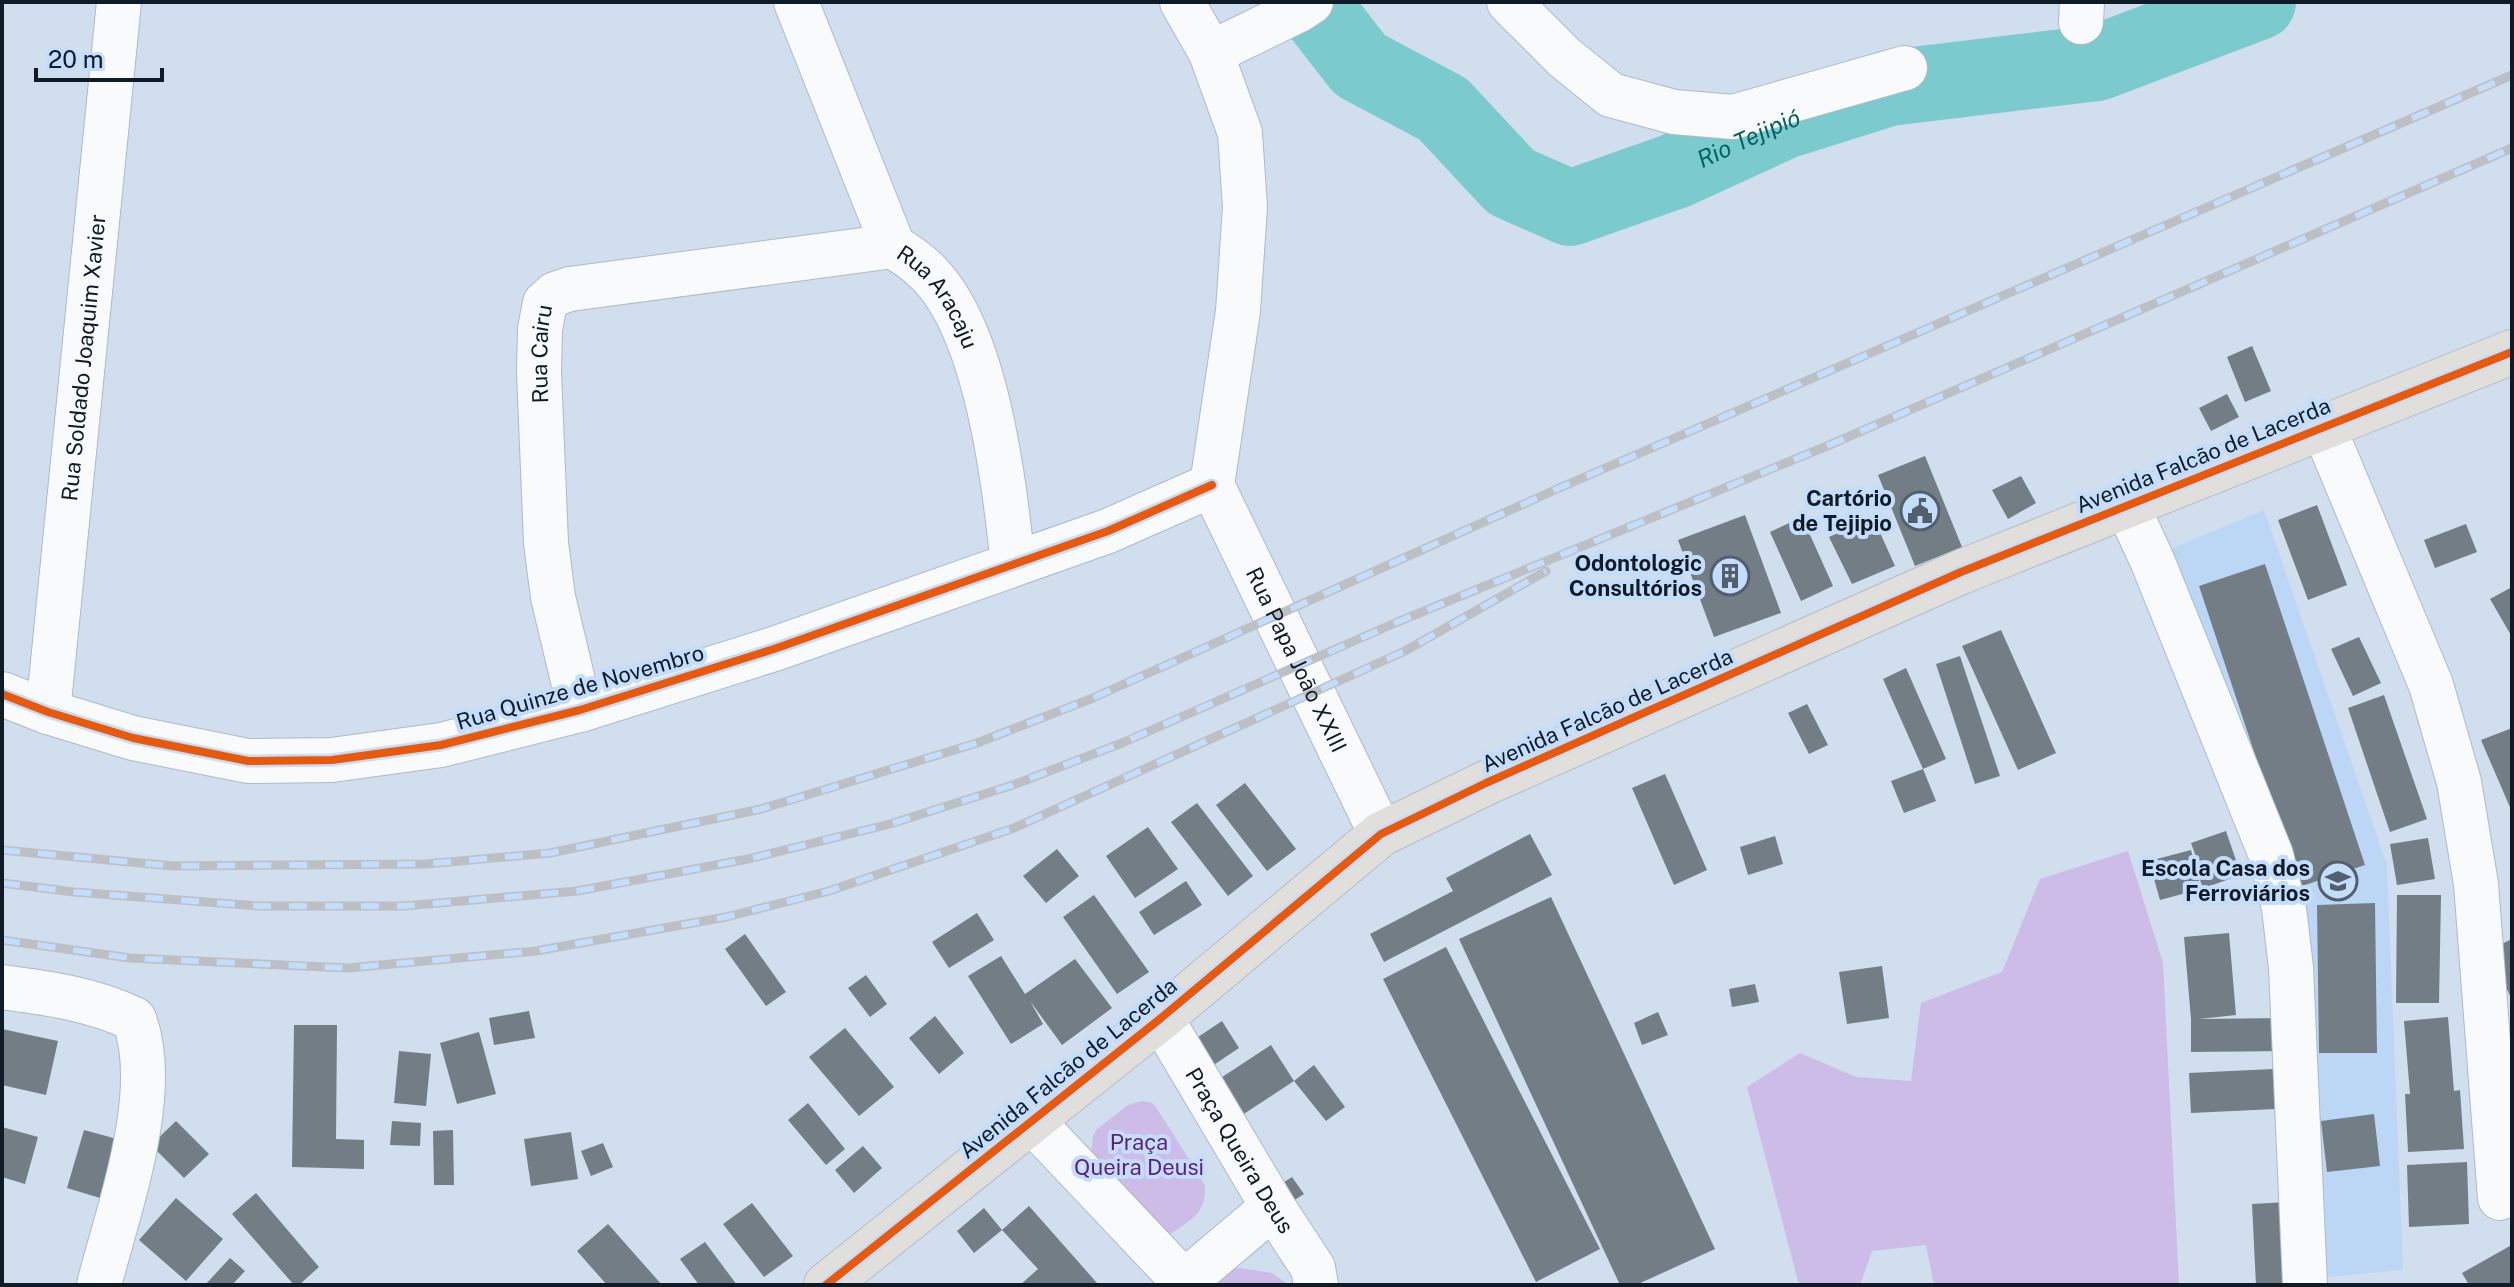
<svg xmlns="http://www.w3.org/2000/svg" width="2514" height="1287" font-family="'Public Sans',sans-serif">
  <rect width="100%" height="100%" fill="#d0deee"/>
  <path fill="#bcd7f6" d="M2264,510L2387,865L2403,1270L2317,1278L2304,898L2168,550Z"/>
  <path fill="#ccbce7" d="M2128,851L2163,963L2179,1285H1934L1926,1245L1872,1251L1860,1285H1799L1747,1087L1800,1053L1856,1077L1911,1081L1921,1003L2002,972L2040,879Z
    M1143,1101L1152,1103L1156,1107L1205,1185C1206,1215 1191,1219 1169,1235L1091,1155L1093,1136L1096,1130L1128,1105Z
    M1240,1268L1272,1273L1289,1285H1205L1226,1270Z"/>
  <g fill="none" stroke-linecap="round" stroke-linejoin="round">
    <path stroke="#7bcacd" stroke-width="76" id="s1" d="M1311,2L1360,65L1443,109L1511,182L1570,208L1675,171L1784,121L1889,88L2097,63L2258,2"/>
  </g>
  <path fill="#727d86" d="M2252,346L2271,391L2245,402L2227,357Z
    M2227,394L2239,417L2211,431L2199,408Z
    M1925,456L1962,547L1915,566L1878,475Z
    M2021,476L2036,503L2008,519L1992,490Z
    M2317,505L2347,585L2308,600L2278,520Z
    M1745,515L1781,613L1714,637L1678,540Z
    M1802,517L1833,586L1801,601L1770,532Z
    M1873,517L1895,566L1852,584L1829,537Z
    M2466,524L2477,552L2435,568L2424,540Z
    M2265,564L2365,865L2299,887L2199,586Z
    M2512,587V637L2490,599Z
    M2001,630L2056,753L2018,770L1962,646Z
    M2359,637L2381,683L2353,696L2331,649Z
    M1960,656L2000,776L1975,784L1936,664Z
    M1906,668L1946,759L1923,769L1883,679Z
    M2384,695L2427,819L2390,832L2348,708Z
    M1807,704L1828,745L1809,754L1788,713Z
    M2512,728V812L2481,740Z
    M1923,769L1936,801L1904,813L1891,781Z
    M1665,774L1707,870L1674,885L1632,788Z
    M1245,783L1296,849L1267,871L1216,805Z
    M1197,803L1253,876L1228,896L1171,822Z
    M1148,827L1178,869L1135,898L1106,856Z
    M2226,831L2241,875L2201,889L2160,900L2149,861L2191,850L2201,888L2199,865L2191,843Z
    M1530,834L1552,875L1384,962L1370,934L1453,891L1446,878Z
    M1775,836L1783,864L1748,875L1740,847Z
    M2428,838L2435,879L2397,885L2390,844Z
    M1057,849L1079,876L1046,903L1023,876Z
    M1186,881L1202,905L1154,935L1139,912Z
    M1094,895L1149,972L1117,994L1063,917Z
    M2397,895H2441L2439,1003H2396Z
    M1551,897L1715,1249L1636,1285H1620L1459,939Z
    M2375,903L2377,1053H2319L2317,905Z
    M977,913L994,940L949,968L932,942Z
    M2229,933L2236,1015L2199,1019L2290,1018V1051L2191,1052V1019L2184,937Z
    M745,934L786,992L766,1006L725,949Z
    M2512,939V1000L2489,950Z
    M1446,947L1600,1249L1536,1282L1383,979Z
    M1001,956L1025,994L1075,959L1112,1008L1062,1045L1030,1001L1043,1024L1011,1044L968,976Z
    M1882,966L1889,1018L1847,1024L1839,972Z
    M866,975L887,1004L870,1017L848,988Z
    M1755,984L1759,1002L1732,1007L1729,989Z
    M529,1011L535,1038L494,1045L489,1018Z
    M1658,1012L1668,1035L1642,1045L1634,1023Z
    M935,1016L964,1053L939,1074L909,1038Z
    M2448,1017L2454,1091L2460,1090L2464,1149L2408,1152L2405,1094H2410L2404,1021Z
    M1222,1021L1239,1048L1203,1072L1186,1045Z
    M294,1025H337L336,1139L364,1140V1169L292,1167Z
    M845,1028L894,1087L859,1116L809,1057Z
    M2,1029L58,1041L46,1095L2,1085Z
    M479,1032L496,1094L457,1104L440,1043Z
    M1271,1045L1294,1081L1314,1065L1345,1107L1326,1121L1294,1081L1236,1119L1213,1083Z
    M399,1051L431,1054L426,1106L394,1103Z
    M2273,1069L2275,1109L2191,1113L2189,1073Z
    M808,1103L845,1149L826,1165L788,1120Z
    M2374,1114L2380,1166L2327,1172L2321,1121Z
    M176,1121L209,1154L184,1178L151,1145Z
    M392,1121L421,1123L420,1146L390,1145Z
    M2,1127L38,1137L25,1184L2,1177Z
    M84,1130L117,1139L100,1198L67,1188Z
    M453,1130L454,1185H434L433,1131Z
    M571,1132L578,1179L531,1186L524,1139Z
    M603,1143L613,1167L591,1176L581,1151Z
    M863,1146L882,1168L854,1193L835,1170Z
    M2467,1162L2469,1224L2409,1227L2407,1165Z
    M1292,1177L1304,1194L1287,1205L1275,1188Z
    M256,1193L319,1267L299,1285H294L232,1214Z
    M176,1198L223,1239L186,1281L139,1240Z
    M2288,1202L2293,1282L2256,1285L2252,1204Z
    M752,1203L793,1256L764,1277L723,1224Z
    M1029,1206L1097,1283L1094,1285H1020L1038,1269L1002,1230Z
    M984,1208L1002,1230L974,1253L957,1231Z
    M608,1224L662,1285H607L577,1251Z
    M705,1242L737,1285H699L680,1259Z
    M2510,1246L2512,1250V1285H2469L2462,1273Z
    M230,1258L245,1271L232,1285H205Z"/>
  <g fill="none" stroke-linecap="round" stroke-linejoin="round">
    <defs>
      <g id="minor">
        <path id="s2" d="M796,2L893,246C903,253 914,259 923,268C987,324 1004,483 1013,564"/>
        <path id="s3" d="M1182,2L1211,53L1240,133L1245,207L1238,311L1212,485L1381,834"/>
        <path d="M1509,2L1565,58L1611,95L1674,112L1733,117L1905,68"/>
        <path d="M2081,22L2082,2"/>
        <path d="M1211,53L1299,10L1311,2"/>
        <path d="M2323,426L2431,685L2459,782L2476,884L2500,1198"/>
        <path d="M2127,506L2152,560L2271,855L2284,908L2291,968L2305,1285"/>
        <path d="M2,694L48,712L133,738L248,761L332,760L441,745L580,710L774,649L1108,531L1212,485"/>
        <path id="s4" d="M580,710L553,597L546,543L539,372L540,329L545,303L555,294L570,289L893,246"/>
        <path id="s5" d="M48,712L119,2"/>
        <path d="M2,987C48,993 92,999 134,1019C162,1093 118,1210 99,1285"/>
        <path id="s6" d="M1161,1018L1273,1207L1313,1268L1316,1285"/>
        <path d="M1031,1120L1187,1285"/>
        <path d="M1184,1282L1273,1207"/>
      </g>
      <path id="major" d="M826,1285L1161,1018L1381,834L1486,783L1961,572L2512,352"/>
    </defs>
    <use href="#minor" stroke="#aebac8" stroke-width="46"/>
    <use href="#major" stroke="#b6bdc5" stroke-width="46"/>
    <use href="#minor" stroke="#f8fafc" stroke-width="44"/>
    <use href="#major" stroke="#e1dfdc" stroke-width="44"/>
    <defs>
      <path id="rail" d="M2,850L173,866L426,864L550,853L761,809L977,743L1093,698L1557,489L2512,75
        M2,883L74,892L258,906H404L577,891L748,859L890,824L1013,785L1122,743L1395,623L1827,446L2512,148
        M2,940L130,958L348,968L536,951L726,917L829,891L1014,828L1405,651L1546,571"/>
    </defs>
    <use href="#rail" stroke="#bcbfc4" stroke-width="9"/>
    <use href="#rail" stroke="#c3ddfb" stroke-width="6" stroke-dasharray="18" stroke-linecap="butt"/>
    <defs>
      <path id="cycleway" d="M2,694L48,712L133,738L248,761L332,760L441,745L580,710L774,649L1108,531L1212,485
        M826,1285L1161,1018L1381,834L1486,783L1961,572L2512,352"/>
    </defs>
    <use href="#cycleway" stroke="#c3ddfb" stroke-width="13"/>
    <use href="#cycleway" stroke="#e8590c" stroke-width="8"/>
  </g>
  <defs>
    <symbol id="civic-ring" viewBox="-11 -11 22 22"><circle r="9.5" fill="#c3ddfb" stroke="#535f6d" stroke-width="1.5"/><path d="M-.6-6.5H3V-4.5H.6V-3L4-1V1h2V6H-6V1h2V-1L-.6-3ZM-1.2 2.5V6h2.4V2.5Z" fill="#535f6d"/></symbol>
    <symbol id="building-ring" viewBox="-11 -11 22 22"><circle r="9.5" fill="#c3ddfb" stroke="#535f6d" stroke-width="1.5"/><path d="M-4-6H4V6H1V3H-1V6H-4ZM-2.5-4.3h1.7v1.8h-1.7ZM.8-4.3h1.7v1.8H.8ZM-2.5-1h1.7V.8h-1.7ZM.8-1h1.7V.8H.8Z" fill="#535f6d"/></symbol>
    <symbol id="school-ring" viewBox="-11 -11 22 22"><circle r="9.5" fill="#c3ddfb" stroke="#535f6d" stroke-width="1.5"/><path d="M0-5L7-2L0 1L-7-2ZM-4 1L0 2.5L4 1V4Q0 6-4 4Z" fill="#535f6d"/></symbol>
  </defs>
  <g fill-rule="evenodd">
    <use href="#civic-ring" x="1898" y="489" width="44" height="44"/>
    <use href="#building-ring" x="1708" y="554" width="44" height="44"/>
    <use href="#school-ring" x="2316" y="859" width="44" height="44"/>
  </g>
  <g text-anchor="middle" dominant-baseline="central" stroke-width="8" stroke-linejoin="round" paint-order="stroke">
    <g font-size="22" fill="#101b28" stroke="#c3ddfb">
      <text stroke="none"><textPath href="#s2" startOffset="332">Rua Aracaju</textPath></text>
      <text stroke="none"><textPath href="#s4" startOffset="360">Rua Cairu</textPath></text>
      <text stroke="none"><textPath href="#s5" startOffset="356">Rua Soldado Joaquim Xavier</textPath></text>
      <text transform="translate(2203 455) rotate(-22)">Avenida Falcão de Lacerda</text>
      <text stroke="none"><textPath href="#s3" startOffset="692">Rua Papa João XXIII</textPath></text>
      <text transform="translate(580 687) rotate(-16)">Rua Quinze de Novembro</text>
      <text transform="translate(1607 710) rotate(-24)">Avenida Falcão de Lacerda</text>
      <text transform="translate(1068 1068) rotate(-39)">Avenida Falcão de Lacerda</text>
      <text stroke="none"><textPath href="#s6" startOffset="154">Praça Queira Deus</textPath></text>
    </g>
    <g font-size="22" font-weight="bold" fill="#101b28" stroke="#c3ddfb" text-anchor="end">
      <text x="1892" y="498">Cartório<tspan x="1892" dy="25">de Tejipio</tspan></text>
      <text x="1702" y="563">Odontologic<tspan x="1702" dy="25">Consultórios</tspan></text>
      <text x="2310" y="868">Escola Casa dos<tspan x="2310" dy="25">Ferroviários</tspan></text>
    </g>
    <g font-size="22" fill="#5f1e7d" stroke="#c3ddfb">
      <text x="1139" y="1142">Praça<tspan x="1139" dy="25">Queira Deusi</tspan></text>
    </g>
    <g font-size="24" font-style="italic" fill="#026563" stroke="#c3ddfb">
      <text stroke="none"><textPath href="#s1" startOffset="530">Rio Tejipió</textPath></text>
    </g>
  </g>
  <rect width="2514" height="1287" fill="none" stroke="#101b28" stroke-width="8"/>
  <path d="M36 68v12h126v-12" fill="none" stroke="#101b28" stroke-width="4"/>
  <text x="48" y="68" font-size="24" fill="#101b28" stroke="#c3ddfb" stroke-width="6" paint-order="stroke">20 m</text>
</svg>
